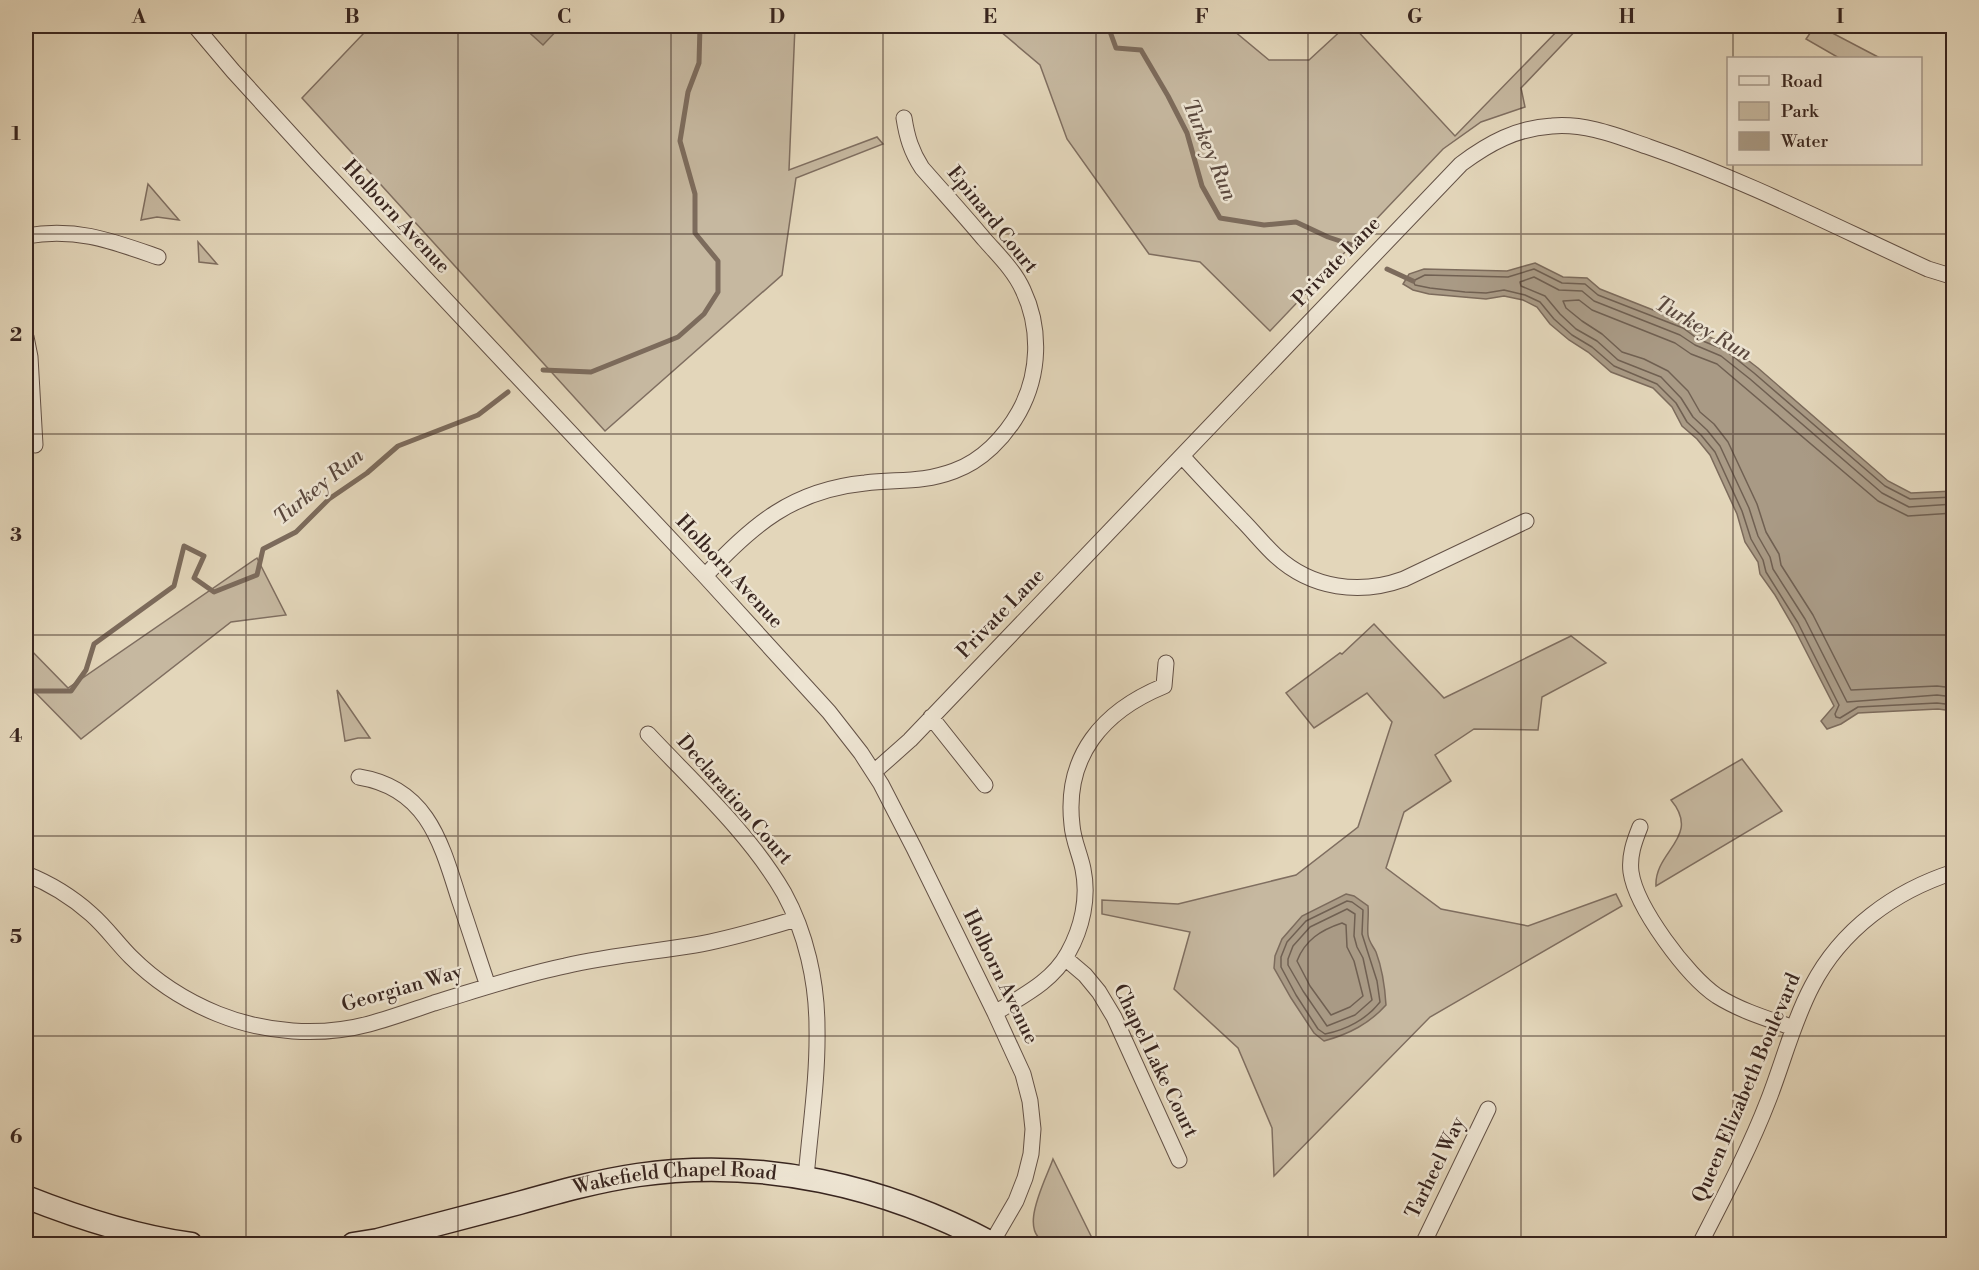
<svg xmlns="http://www.w3.org/2000/svg" width="1979" height="1270" font-family="'Libre Bodoni',serif">
  <rect width="100%" height="100%" fill="#e3d6ba"/>
  <filter id="stains"><feTurbulence type="fractalNoise" baseFrequency=".00333" numOctaves="4"/><feColorMatrix values="0 0 0 0 .2 0 0 0 0 .09 0 0 0 0 .02 0 0 0 .5 -.17"/></filter>
  <radialGradient id="worn" r=".72"><stop offset=".6" stop-color="#630" stop-opacity="0"/><stop offset="1" stop-color="#630" stop-opacity=".3"/></radialGradient>
  <path fill="#c6b8a0" stroke="#7f6e60" stroke-width="1.5" d="M356,26H795L789,170L877,137L883,144L796,178L782,275L605,431L302,98L363,34Z
    M994,26H1228L1269,60H1309L1346,26H1353L1455,136L1562,26H1580L1521,88L1525,107L1481,122L1443,149L1270,331L1200,262L1149,254L1067,139L1040,65Z
    M1815,26H1819L1880,58H1839L1806,39Z
    M148,184L179,220L157,217L141,220Z
    M198,242L217,264L199,262Z
    M257,558L286,615L231,622L81,739L26,683V645L68,688Z
    M1374,624L1444,698L1571,636L1606,663L1542,697L1538,730L1474,729L1435,755L1451,781L1404,812L1386,868L1441,909L1528,926L1616,894L1622,906L1430,1017L1274,1176L1272,1128L1238,1048L1174,989L1190,932L1102,914V900L1178,904L1296,875L1358,827L1392,722L1367,693L1314,728L1286,693L1340,653L1342,654Z
    M337,690L370,738H358L345,741Z
    M1742,759L1782,811L1656,886C1654,851 1702,837 1671,800Z
    M1053,1159L1095,1244C1081,1245 1066,1247 1052,1244C1013,1238 1046,1180 1053,1159Z"/>
  <path fill="#a99a85" stroke="#7c6b5c" stroke-width="1.5" d="M522,26H561L543,45Z
    M1535,263L1563,277L1587,278L1600,289L1686,323L1700,333L1728,345L1758,368L1888,481L1911,493L1953,491V711L1938,709L1858,713L1841,724L1827,729L1821,721L1834,706L1793,626L1775,595L1760,574L1758,562L1745,542L1737,514L1710,455L1697,439L1682,426L1672,407L1653,388L1611,372L1588,352L1569,340L1550,324L1537,307L1523,300L1504,296L1486,299L1429,294L1413,290L1403,284L1409,274L1424,269L1507,271Z
    M1346,894L1354,896L1368,906C1369,916 1367,926 1368,935C1369,942 1373,946 1376,952C1382,968 1385,988 1386,1005C1369,1024 1349,1034 1324,1041L1314,1033L1291,998L1274,968L1275,956L1282,939L1302,916Z"/>
  <g fill="none" stroke-linecap="round" stroke-linejoin="round">
    <path stroke="#706052" stroke-width="1.5" d="M1954,497L1910,499L1885,486L1754,373L1725,350L1698,339L1683,328L1598,295L1585,284L1562,283L1534,269L1508,277L1425,275L1413,281L1415,285L1430,288L1465,292L1486,293L1504,290L1525,295L1540,302L1554,319L1572,335L1592,347L1614,366L1657,384L1676,403L1687,422L1701,435L1715,452L1742,511L1751,539L1763,560L1766,572L1798,623L1839,705L1835,714L1836,717L1840,718L1858,707L1937,703L1954,705
      M1954,504L1909,507L1882,493L1750,379L1721,356L1695,345L1680,335L1594,301L1582,291L1559,290L1534,277L1520,282L1521,286L1545,296L1560,314L1576,329L1597,341L1618,360L1661,377L1681,398L1693,417L1707,430L1720,446L1749,508L1758,536L1770,557L1773,569L1805,619L1847,702L1937,695L1954,697
      M1954,513L1908,516L1878,501L1717,364L1691,354L1675,343L1592,310L1579,300L1563,301L1566,308L1582,321L1602,334L1622,352L1644,359L1668,371L1688,391L1700,412L1714,424L1728,442L1757,504L1766,532L1779,554L1781,565L1813,615L1851,690L1937,686L1954,688
      M1347,901L1352,902L1363,910L1362,934L1377,981L1380,1002C1367,1019 1346,1030 1325,1034L1318,1029L1296,995L1281,967V957L1287,942L1306,921Z
      M1347,909L1355,914L1354,936L1357,947L1363,958L1372,1000L1355,1015L1327,1026L1303,991L1288,965V959L1293,946L1310,927Z
      M1342,923L1346,925L1347,947L1354,961L1363,996L1350,1007L1331,1015L1310,986L1297,961C1305,940 1321,930 1342,923Z"/>
    <path stroke="#7c6b5c" stroke-width="5" d="M1108,26L1116,48L1141,50L1168,96L1187,133L1202,186L1220,218L1264,225L1296,222L1328,237L1352,245
      M1387,269L1413,281
      M543,370L591,372L678,337L704,314L718,292V261L695,233V194L680,141L688,92L699,63L700,26
      M26,691H71L86,670L94,644L174,586L184,546L204,556L194,578L214,592L257,575L263,549L296,532L329,499L367,473L398,446L478,415L508,392"/>
    <defs>
      <path id="street" d="M195,26L233,71L316,162L705,576L829,712L861,753L881,784L914,848L995,1013L1023,1074L1030,1101L1033,1129L1031,1154L1025,1178L1016,1201L991,1244
        M26,236C76,227 112,241 158,257
        M26,337L30,357L35,445
        M1182,456C1201,477 1221,498 1241,519C1253,531 1264,545 1276,556C1312,589 1360,595 1404,579L1526,521
        M705,576C752,525 793,490 865,483C897,479 922,483 954,471C982,461 1005,437 1019,412C1040,374 1041,328 1023,290C1014,270 998,255 984,239C964,215 943,192 922,168C911,151 907,137 904,118
        M931,717L985,785
        M648,734C694,783 750,834 784,893C806,933 817,982 817,1028C818,1078 810,1129 806,1178
        M874,772L910,740L1461,164C1489,143 1517,128 1552,126C1586,123 1617,136 1649,147C1745,180 1836,227 1928,269L1954,277
        M359,777C427,788 441,842 459,899C469,928 478,957 488,986
        M1640,827C1634,842 1629,856 1631,872C1636,907 1687,976 1717,996C1741,1011 1768,1019 1794,1028
        M26,874C49,883 72,897 91,914C106,927 117,943 131,957C155,981 186,1001 218,1014C265,1033 320,1037 369,1024C391,1018 413,1010 434,1003C477,990 521,975 565,966C608,956 652,952 695,945C729,939 763,929 796,919
        M1065,958L1085,975L1099,992L1114,1017L1179,1160
        M995,1013C1022,996 1052,982 1068,953C1082,928 1089,898 1083,869C1080,854 1073,840 1072,825C1064,756 1103,711 1164,686L1166,663
        M1423,1244L1488,1109
        M1700,1244C1724,1197 1749,1150 1768,1101C1783,1063 1793,1022 1812,986C1841,930 1894,891 1954,872"/>
      <g id="secondary">
        <path d="M26,1197C79,1218 134,1236 191,1244"/>
        <path id="s1" d="M353,1244L378,1240C425,1228 472,1215 519,1203C558,1192 597,1181 638,1175C760,1157 886,1186 993,1244"/>
      </g>
    </defs>
    <use href="#street" stroke="#635146" stroke-width="17"/>
    <use href="#secondary" stroke="#38251f" stroke-width="25"/>
    <use href="#street" stroke="#ede4d2" stroke-width="15"/>
    <use href="#secondary" stroke="#ede4d2" stroke-width="22"/>
  </g>
  <path fill="none" stroke="#38251f" stroke-width="1.5" stroke-opacity="0.55" d="M246,26V1244M458,26V1244M671,26V1244M883,26V1244M1096,26V1244M1308,26V1244M1521,26V1244M1733,26V58M1733,164V1244M26,234H1954M26,434H1954M26,635H1954M26,836H1954M26,1036H1954"/>
  <g text-anchor="middle" dominant-baseline="central" stroke-width="5" stroke-linejoin="round" paint-order="stroke">
    <g font-size="20" fill="#38251f" stroke="#ede4d2">
      <text transform="translate(396 217) rotate(47)">Holborn Avenue</text>
      <text transform="translate(992 220) rotate(51)">Epinard Court</text>
      <text transform="translate(1337 262) rotate(-46)">Private Lane</text>
      <text transform="translate(729 572) rotate(47)">Holborn Avenue</text>
      <text transform="translate(1001 614) rotate(-46)">Private Lane</text>
      <text transform="translate(734 800) rotate(49)">Declaration Court</text>
      <text transform="translate(1000 977) rotate(64)">Holborn Avenue</text>
      <text transform="translate(402 989) rotate(-16)">Georgian Way</text>
      <text transform="translate(1155 1061) rotate(64)">Chapel Lake Court</text>
      <text transform="translate(1747 1088) rotate(-67)">Queen Elizabeth Boulevard</text>
      <text transform="translate(1436 1168) rotate(-64)">Tarheel Way</text>
      <text stroke="none"><textPath href="#s1" startOffset="330">Wakefield Chapel Road</textPath></text>
    </g>
    <g font-size="21" font-style="italic" fill="#5a483e" stroke="#ede4d2">
      <text transform="translate(1209 150) rotate(67)">Turkey Run</text>
      <text transform="translate(1703 329) rotate(30)">Turkey Run</text>
      <text transform="translate(319 487) rotate(-39)">Turkey Run</text>
    </g>
  </g>
  <rect width="1979" height="1270" fill="none" stroke="#e3d6ba" stroke-width="66"/>
  <rect x="1727" y="57" width="195" height="108" fill="#ede4d2" stroke="#a5988a" stroke-width="1.5"/>
  <rect x="1739" y="76" width="30" height="9" fill="#ede4d2" stroke="#a5988a" stroke-width="1.5"/>
  <text x="1781" y="87" font-size="18" fill="#38251f">Road</text>
  <rect x="1739" y="102" width="30" height="18" fill="#c6b8a0" stroke="#a5988a" stroke-width="1.5"/>
  <text x="1781" y="117" font-size="18" fill="#38251f">Park</text>
  <rect x="1739" y="132" width="30" height="18" fill="#a99a85" stroke="#a5988a" stroke-width="1.5"/>
  <text x="1781" y="147" font-size="18" fill="#38251f">Water</text>
  <rect x="33" y="33" width="1913" height="1204" fill="none" stroke="#38251f" stroke-width="2"/>
  <g font-size="20" text-anchor="middle" font-weight="bold" fill="#38251f">
    <text x="139" y="23">A</text>
    <text x="352" y="23">B</text>
    <text x="564" y="23">C</text>
    <text x="777" y="23">D</text>
    <text x="990" y="23">E</text>
    <text x="1202" y="23">F</text>
    <text x="1415" y="23">G</text>
    <text x="1627" y="23">H</text>
    <text x="1840" y="23">I</text>
    <text x="16" y="140">1</text>
    <text x="16" y="341">2</text>
    <text x="16" y="541">3</text>
    <text x="16" y="742">4</text>
    <text x="16" y="943">5</text>
    <text x="16" y="1143">6</text>
  </g>
  <rect width="100%" height="100%" filter="url(#stains)"/>
  <rect width="100%" height="100%" fill="url(#worn)"/>
</svg>
